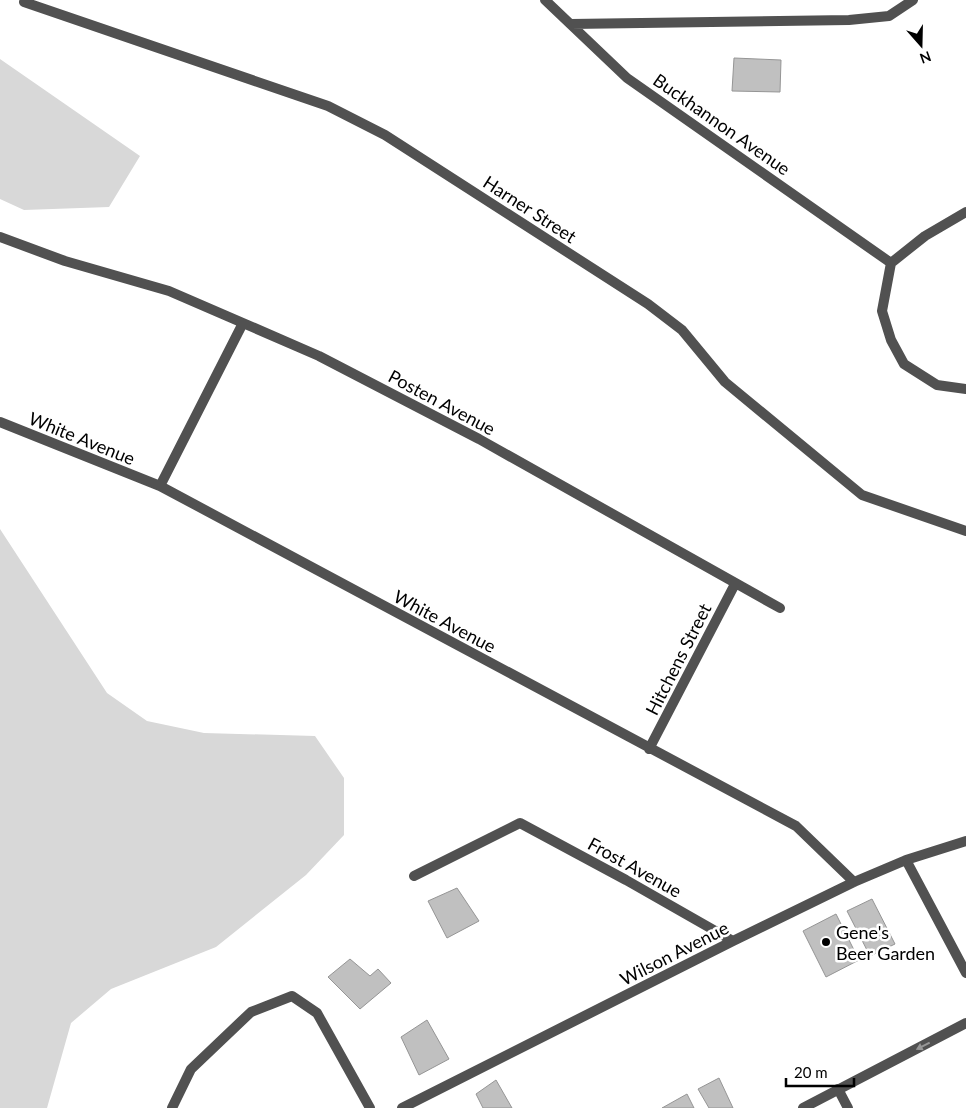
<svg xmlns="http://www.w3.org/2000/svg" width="966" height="1108" font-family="Lato,sans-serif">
  <rect width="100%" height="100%" fill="#fff"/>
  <path fill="#d8d8d8" d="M0,59L140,156L109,207L24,210L0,199Z
    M0,529L107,693L147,721L204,733L315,736L344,778V835L306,875L216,947L111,989L71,1023L47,1108H0Z"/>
  <path fill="#c0c0c0" stroke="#959595" d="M734,58L781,60L780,92L732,91Z
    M457,888L479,921L447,938L428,901Z
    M872,899L895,944L870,956L847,911Z
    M836,914L859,960L826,977L803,931Z
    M350,959L370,976L378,969L391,983L360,1009L328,977Z
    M427,1020L449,1059L419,1075L401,1037Z
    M719,1078L733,1108H709L698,1089Z
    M496,1080L512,1108H483L476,1094Z
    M687,1094L694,1108H662Z"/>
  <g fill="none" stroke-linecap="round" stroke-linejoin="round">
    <path stroke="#515151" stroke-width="10" d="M838,1089L848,1108"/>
    <path stroke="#515151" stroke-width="10" d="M545,0L627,78L891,263
      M24,2L328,106L385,135L648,304L682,330L725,382L862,495L966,531
      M571,24L849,20L889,16L913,0
      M0,237L65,261L169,291L243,323
      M891,263L882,311L891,340L904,364L937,385L966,389
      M891,263L925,236L966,212
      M0,422L160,486L796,826L854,882
      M160,486L243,323L319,356L479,439L780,608
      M649,749L735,584
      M906,860L966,973
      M414,876L520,823L626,880L733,941
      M172,1108L191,1069L251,1012L292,996L317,1013L370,1108
      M402,1108L733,941L854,882L906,860L966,841
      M803,1108L966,1023"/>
  </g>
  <defs><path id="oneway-solid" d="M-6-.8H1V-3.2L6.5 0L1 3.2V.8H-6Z" transform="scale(1.25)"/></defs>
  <use fill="#979797" href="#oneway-solid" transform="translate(923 1046) rotate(153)"/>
  <circle fill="#000" stroke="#fff" stroke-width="2" cx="826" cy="942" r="5"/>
  <g text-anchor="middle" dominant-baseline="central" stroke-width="5" stroke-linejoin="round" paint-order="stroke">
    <g font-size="18" fill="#000" stroke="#fff">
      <text transform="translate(722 124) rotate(35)">Buckhannon Avenue</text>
      <text transform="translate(530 209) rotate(33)">Harner Street</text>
      <text transform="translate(442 402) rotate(28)">Posten Avenue</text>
      <text transform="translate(82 438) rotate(22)">White Avenue</text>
      <text transform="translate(445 621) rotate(28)">White Avenue</text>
      <text transform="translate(678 659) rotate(-63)">Hitchens Street</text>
      <text transform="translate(635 867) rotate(29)">Frost Avenue</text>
      <text transform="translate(674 953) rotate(-27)">Wilson Avenue</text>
    </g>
    <g font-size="18" fill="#000" stroke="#fff" text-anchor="start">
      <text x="836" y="932">Gene's<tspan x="836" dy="21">Beer Garden</tspan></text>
    </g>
  </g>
  <g transform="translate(921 45) rotate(160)" stroke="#ffffff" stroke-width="4" paint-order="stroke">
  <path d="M0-4L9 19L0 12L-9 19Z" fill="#000000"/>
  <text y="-8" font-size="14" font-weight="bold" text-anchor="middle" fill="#000000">N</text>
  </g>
  <path d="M786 1078v8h68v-8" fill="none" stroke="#000000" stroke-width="2.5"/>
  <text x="794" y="1078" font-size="15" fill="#000000" stroke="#ffffff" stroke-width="4" paint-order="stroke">20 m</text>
</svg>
